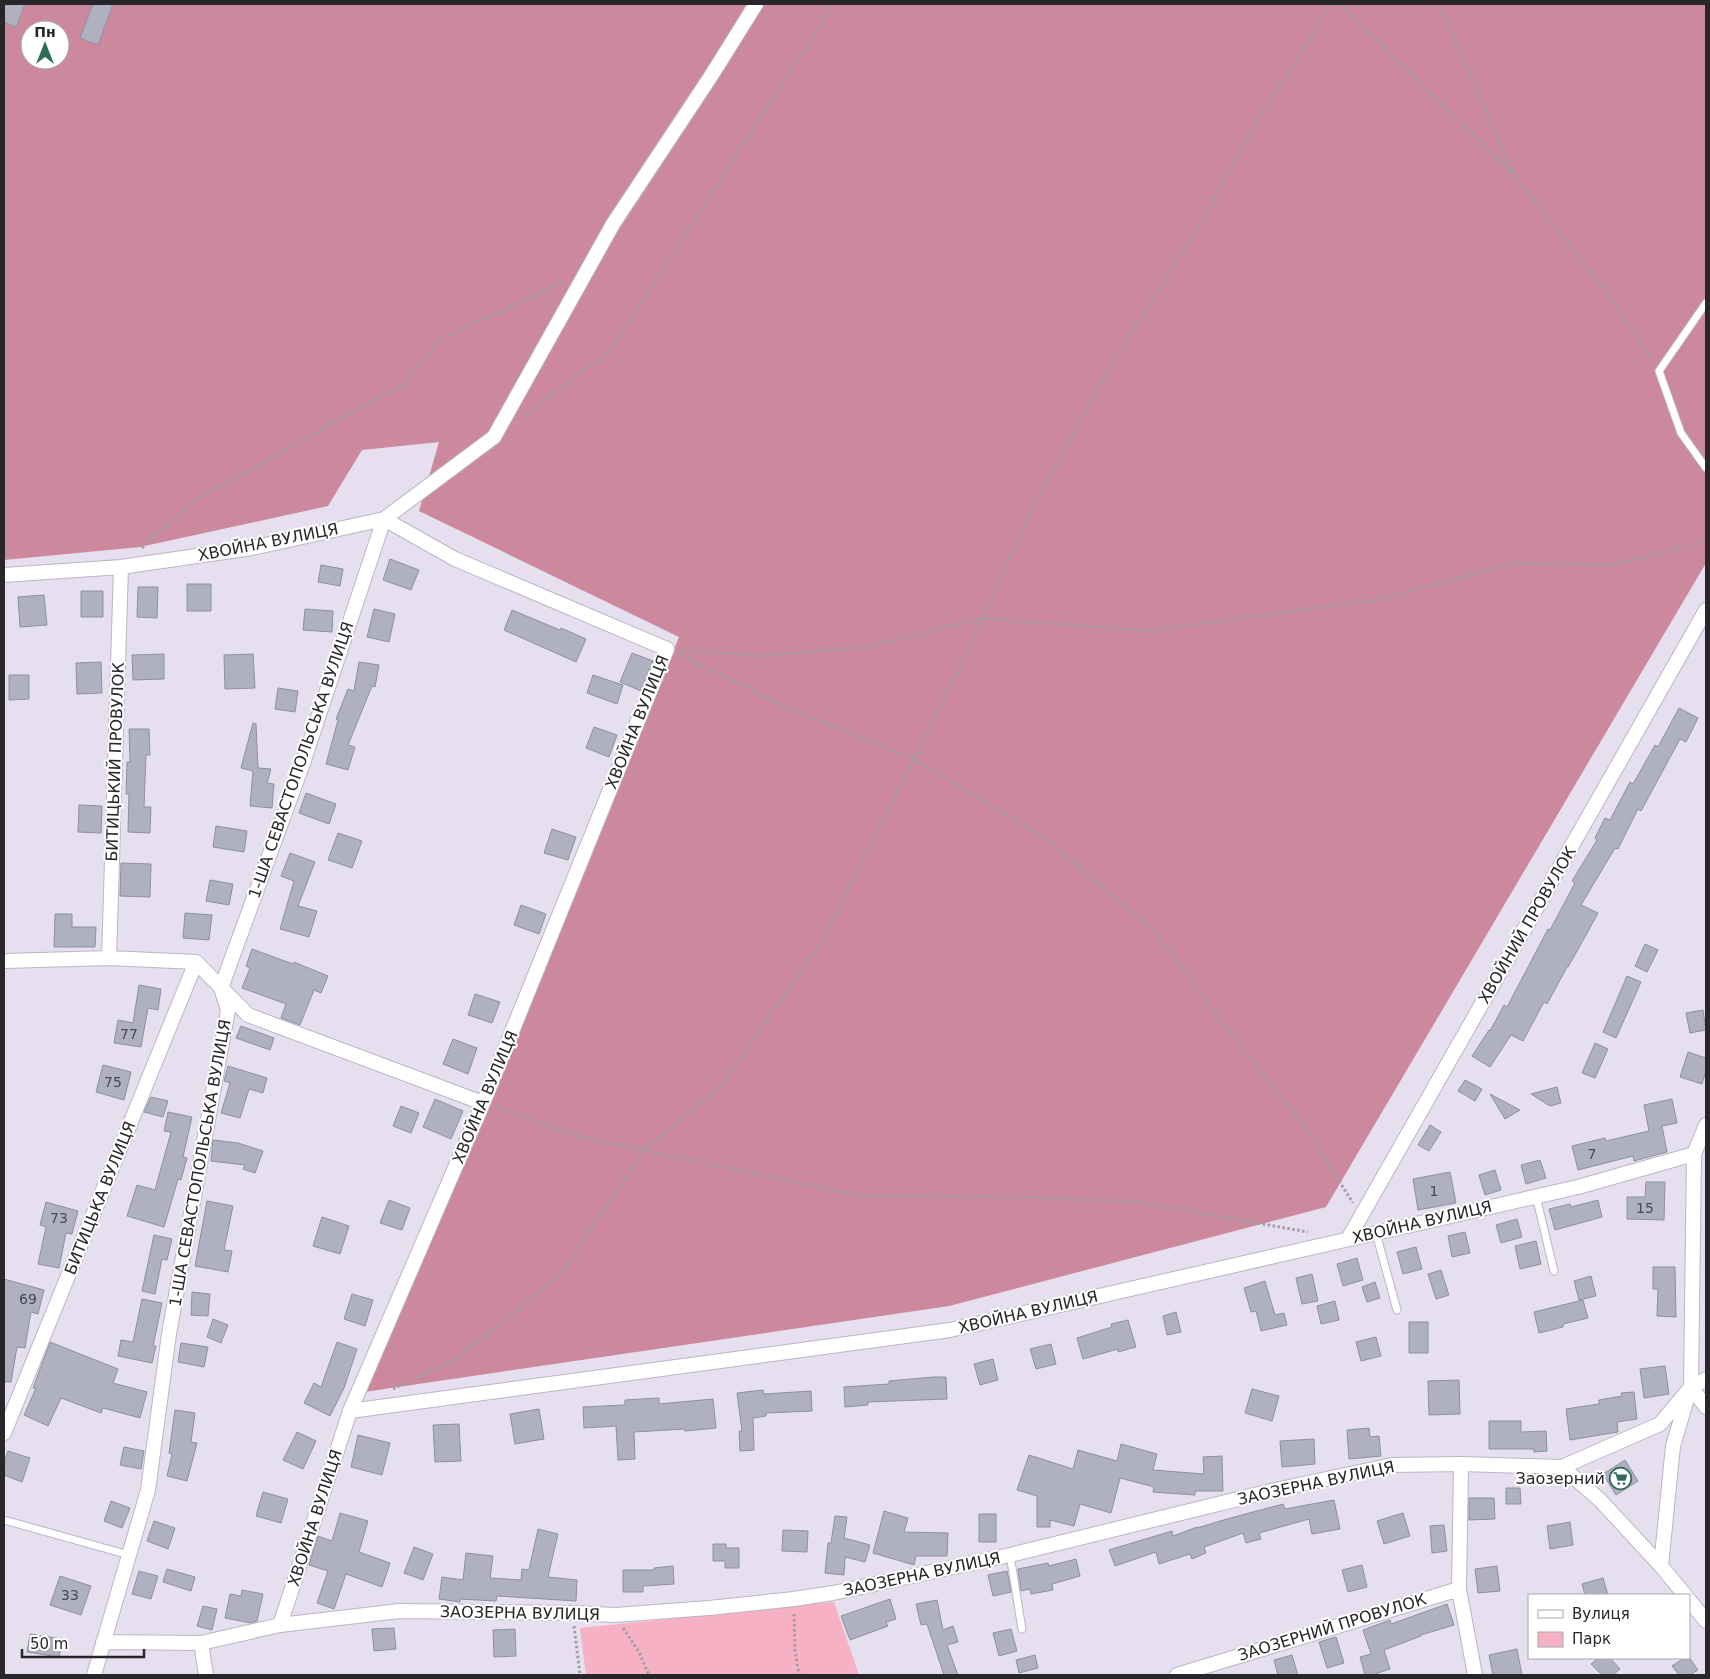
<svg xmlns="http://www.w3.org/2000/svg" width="1710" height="1679" font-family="'DejaVu Sans',sans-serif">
  <rect width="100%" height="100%" fill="#e6dfef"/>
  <path fill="#f6b1c5" d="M834,1602L859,1675H586L580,1628Z"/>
  <path fill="#cc889c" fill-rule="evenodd" d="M4,4H1706V563L1326,1207L949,1306L364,1392L486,1116L679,637L419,511L439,442L362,450L328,506L140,547L4,560ZM30,30H60V60H30Z"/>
  <path fill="#afb1c1" stroke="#8d909f" d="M4,4H25L16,27L4,22Z
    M93,4H113L98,45L80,38Z
    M390,559L419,570L411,590L383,580Z
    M321,565L343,569L340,586L318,582Z
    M187,584H211V611H187Z
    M138,587H158L157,618L137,617Z
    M81,591H103V617H81Z
    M44,595L47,625L20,627L18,597Z
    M305,609L333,611L332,632L303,630Z
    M374,609L395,614L389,642L367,637Z
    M512,610L560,630L561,628L586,639L576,662L504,630Z
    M632,653L653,661L641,691L620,682Z
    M164,654V679L133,680L132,655Z
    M253,654L255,688L225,689L224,655Z
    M101,662L102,693L77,694L76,663Z
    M359,662L379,665L375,687L372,686L348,745L355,747L348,770L326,764L338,720L336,719L348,689L354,691Z
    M9,675H29V699L9,700Z
    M593,675L623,685L617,704L587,693Z
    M278,688L298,691L295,712L275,709Z
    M1679,708L1698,718L1686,742L1680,739L1641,811L1638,809L1618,849L1615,848L1581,905L1598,913L1586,935L1568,967H1567L1547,1004L1544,1002L1523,1041L1511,1035L1490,1067L1472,1056L1489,1030L1490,1031L1504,1005L1507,1007L1548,929L1550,930L1575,883L1572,881L1597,840L1595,838L1605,818L1610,820L1630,782L1633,784L1655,745L1658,747Z
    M253,723L256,724L258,768L271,769L267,783L274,784L272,808L250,806L253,771L241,768Z
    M594,727L617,735L609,757L586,748Z
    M129,729H149L150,755H146L144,807H151L150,833L128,832L129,794H126L127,762H130Z
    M306,793L336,804L329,824L299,813Z
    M79,805L102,806L101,833L78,832Z
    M216,826L247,831L244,852L213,847Z
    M552,829L576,837L568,860L544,853Z
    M338,833L362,841L352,868L328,860Z
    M290,853L315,862L298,906L317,911L309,937L280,929L294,881L281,876Z
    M121,863L151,864L150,897L120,896Z
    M210,880L233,884L229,905L206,901Z
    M521,905L546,914L539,934L514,925Z
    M185,913L212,915L209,940L183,938Z
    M55,914H72V927H96L95,947H54Z
    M1645,944L1658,950L1647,972L1635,966Z
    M252,949L293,964L294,962L328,976L321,993L314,990L300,1025L281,1018L286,1004L242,988L250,968L246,966Z
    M1627,976L1641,982L1616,1038L1603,1032Z
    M139,985L161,989L158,1010L148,1008L141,1047L114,1043L118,1020L133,1023Z
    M475,994L500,1002L492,1023L468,1015Z
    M1703,1010L1706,1030L1690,1033L1686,1013Z
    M241,1026L274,1038L270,1050L236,1038Z
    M453,1039L477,1048L468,1074L443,1064Z
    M1595,1043L1608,1049L1595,1078L1582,1073Z
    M1688,1052L1706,1058V1071L1702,1084L1680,1077Z
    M103,1065L131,1072L124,1100L96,1092Z
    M228,1066L267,1078L263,1093L249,1089L240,1118L221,1113L230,1083L224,1081Z
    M1465,1080L1482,1089L1475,1101L1458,1091Z
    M1557,1087L1561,1103L1550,1106L1531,1094Z
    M1490,1094L1520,1110L1505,1119Z
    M151,1097L168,1101L163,1117L144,1112Z
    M435,1099L463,1111L451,1139L423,1127Z
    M1672,1099L1677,1123L1662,1126L1667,1152L1634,1161L1633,1156L1578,1170L1572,1146L1605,1138L1606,1141L1649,1131L1644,1105Z
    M401,1106L419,1113L411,1133L393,1126Z
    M168,1112L192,1117L183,1157L187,1158L181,1180L178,1179L164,1227L127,1216L137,1185L155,1190L171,1132L164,1131Z
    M1430,1125L1441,1132L1429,1151L1418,1145Z
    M213,1140L238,1143L263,1151L255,1173L243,1169L245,1165L211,1161Z
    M1540,1160L1546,1178L1526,1184L1521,1165Z
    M1495,1170L1501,1190L1485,1195L1479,1175Z
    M1450,1172L1456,1203L1418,1210L1413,1179Z
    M1646,1182H1665L1664,1220L1627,1219V1197H1645Z
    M389,1200L410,1208L402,1230L380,1223Z
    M1598,1200L1602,1217L1555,1230L1549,1209L1570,1204L1571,1207Z
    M207,1201L233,1206L224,1250L232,1251L228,1272L195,1266Z
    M46,1202L78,1211L72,1234L66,1233L59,1268L38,1264L46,1227L40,1225Z
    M322,1217L349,1226L340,1254L313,1246Z
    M1517,1219L1522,1237L1501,1243L1496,1225Z
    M1465,1232L1470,1253L1452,1257L1448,1236Z
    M154,1235L172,1239L167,1260L162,1259L155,1294L142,1291Z
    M1536,1241L1541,1264L1520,1269L1515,1246Z
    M1416,1247L1422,1269L1403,1274L1397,1252Z
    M1357,1258L1363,1280L1343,1286L1337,1264Z
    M1653,1267H1675L1676,1317L1657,1316L1658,1289H1653Z
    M1441,1270L1449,1295L1436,1299L1428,1274Z
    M1312,1274L1318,1301L1302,1304L1296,1278Z
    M1591,1276L1596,1296L1579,1300L1574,1281Z
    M4,1279L44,1290L38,1314L31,1312L25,1348L17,1347L11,1382H4Z
    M1265,1281L1275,1315L1284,1313L1287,1325L1261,1331L1256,1311L1251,1312L1244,1288Z
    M1375,1282L1380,1298L1367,1302L1362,1287Z
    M192,1292L210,1294L208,1316L191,1315Z
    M352,1294L373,1300L365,1326L344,1319Z
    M142,1299L162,1303L153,1346H156L152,1363L118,1356L121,1340L133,1342Z
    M1583,1300L1588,1318L1563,1324V1327L1539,1333L1534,1312Z
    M1335,1301L1339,1320L1321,1324L1317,1306Z
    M1176,1312L1181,1332L1167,1335L1163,1316Z
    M213,1319L228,1325L221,1343L207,1337Z
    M1128,1320L1136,1347L1118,1352V1349L1083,1359L1077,1338L1112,1327L1111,1324Z
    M1409,1322H1428V1353H1409Z
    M1376,1337L1381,1356L1361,1361L1356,1342Z
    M50,1342L118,1369L113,1383L147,1392L140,1418L103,1408L101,1413L61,1398L48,1426L24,1415L36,1388H33Z
    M337,1342L357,1349L344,1388L330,1416L304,1403L314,1383L321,1387Z
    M181,1343L208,1347L204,1367L178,1362Z
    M1051,1344L1056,1364L1036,1369L1030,1349Z
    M993,1359L998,1380L980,1385L974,1364Z
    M1665,1366L1669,1394L1644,1398L1640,1369Z
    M933,1377H946L947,1399L868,1402V1405L845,1407L844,1387L889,1384V1381Z
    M1459,1380L1460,1414L1429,1415L1428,1381Z
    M1252,1389L1279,1396L1272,1421L1245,1413Z
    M763,1390L764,1394L811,1391L812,1411L766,1413V1416L753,1418L754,1450L740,1451L739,1431H742L737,1393Z
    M1634,1392L1637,1419L1617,1422L1618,1432L1570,1440L1566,1409L1599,1404V1400L1622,1396L1621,1393Z
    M659,1398V1404L713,1399L716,1428L685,1431L684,1429L634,1432L635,1459L618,1460L616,1426L584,1428L583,1407L625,1405V1400Z
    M539,1409L544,1439L515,1444L510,1414Z
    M175,1410L195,1413L191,1442L197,1443L187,1481L167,1476L172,1454L169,1453Z
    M1489,1421H1521V1432L1546,1431L1547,1451L1534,1452V1449H1489Z
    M459,1424L461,1461L435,1462L433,1425Z
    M1369,1428L1370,1437L1379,1436L1381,1456L1349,1459L1347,1430Z
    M297,1432L316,1441L303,1469L283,1460Z
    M358,1435L390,1443L382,1475L351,1467Z
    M1314,1439L1315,1464L1282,1467L1280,1441Z
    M1121,1444L1157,1454L1153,1470L1204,1474L1203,1457L1222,1456L1223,1491H1195V1495L1153,1492L1154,1487L1120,1478L1111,1513L1080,1504L1074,1526L1050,1520V1527H1037V1496L1017,1490L1029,1455L1073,1469L1078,1450L1117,1461Z
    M124,1447L144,1451L141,1469L120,1465Z
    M8,1451L30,1458L22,1482L4,1475V1463Z
    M1625,1460L1638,1481L1616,1495L1603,1474Z
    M1506,1488H1520L1521,1504H1506Z
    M263,1492L288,1499L281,1523L256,1516Z
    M1469,1498H1494L1495,1519L1469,1520Z
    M1334,1500L1340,1529L1312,1534L1309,1519L1259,1533L1261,1539L1246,1543L1243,1533L1204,1547L1206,1553L1192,1559L1190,1554L1159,1564L1156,1552L1115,1566L1109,1550L1172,1531L1173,1536L1197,1527V1528L1227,1519L1283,1504L1285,1509Z
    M111,1501L130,1508L122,1528L104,1521Z
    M884,1511L908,1518L904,1532L948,1533L947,1556H916L914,1565L873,1553Z
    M340,1513L368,1521L359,1552L390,1563L382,1587L346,1574L334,1609L317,1603L328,1571L309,1565L318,1536L332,1541Z
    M1403,1513L1410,1536L1384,1544L1377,1521Z
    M979,1514H996V1542H979Z
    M835,1516L847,1517L844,1538L870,1545L865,1562L845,1557L844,1575L825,1573L828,1543H831Z
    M154,1521L175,1528L168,1549L147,1541Z
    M1570,1522L1573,1545L1550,1549L1547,1526Z
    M1444,1525L1447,1551L1432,1553L1430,1526Z
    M538,1529L558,1534L548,1577L577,1580L576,1601L497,1596L496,1601L460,1599V1602L439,1599L442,1577L463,1580L466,1553L493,1556L490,1578L521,1580L522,1569L529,1570Z
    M783,1530L808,1531L807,1552L782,1551Z
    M713,1544H726V1548H739V1568H725V1561H713Z
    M414,1547L433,1554L423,1580L404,1573Z
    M1076,1559L1080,1576L1052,1584L1053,1590L1031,1594L1030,1589L1021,1591L1018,1569L1048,1563L1049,1566Z
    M1362,1565L1367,1587L1348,1592L1342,1570Z
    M673,1566L674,1584L643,1586V1592H623V1570H654V1568Z
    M1497,1566L1500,1591L1478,1593L1475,1569Z
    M167,1569L195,1577L191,1591L163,1582Z
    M139,1571L158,1576L151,1599L132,1594Z
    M1007,1571L1011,1592L993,1596L988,1575Z
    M60,1576L91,1586L81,1615L50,1605Z
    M1603,1578L1608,1595H1585L1582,1584Z
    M242,1590L263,1594L257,1621L251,1623L225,1618L230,1594L241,1596Z
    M890,1599L896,1619L886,1622L888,1626L850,1640L841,1616Z
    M937,1600L943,1630L953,1626L958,1642L947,1645L958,1675H944L927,1624L921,1625L916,1604Z
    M1447,1604L1454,1625L1421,1635V1636L1384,1650L1390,1669L1372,1675H1365L1360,1657L1371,1654L1363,1630L1390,1620L1391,1624Z
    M203,1606L217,1609L212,1630L197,1626Z
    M394,1628L396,1649L374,1651L372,1629Z
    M515,1629L516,1656L494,1657L493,1630Z
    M1011,1629L1017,1651L999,1656L993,1633Z
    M30,1634L62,1639L59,1657L27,1652Z
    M1336,1637L1344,1663L1327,1668L1319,1642Z
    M1517,1649L1522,1675H1493L1489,1655Z
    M1035,1655L1038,1668L1019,1673L1016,1660Z
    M1292,1655L1298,1675H1278L1274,1660Z
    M1689,1657L1698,1670L1690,1675H1679L1672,1666L1684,1658Z
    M1598,1658H1610L1620,1669L1613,1675H1602L1591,1664Z"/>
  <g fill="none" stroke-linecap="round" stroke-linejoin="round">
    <defs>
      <path id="service" d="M1706,303L1659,371L1681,433L1706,468
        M1536,1196L1554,1271
        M1376,1233L1397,1310
        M4,1520L129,1555
        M1010,1555L1022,1629"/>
      <path id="minor" d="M4,575L121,567L252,548L384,519L455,559L667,649L483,1103L350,1411L280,1625
        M109,958L121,567
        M4,961L109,958L196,962L248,1015L483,1103
        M1706,1125L1694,1154L1691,1387L1706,1407
        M1348,1239L1706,610
        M350,1411L950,1330L1578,1187L1694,1154
        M4,1433L196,962
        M1461,1464L1459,1589L1475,1675
        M1562,1467L1600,1500L1661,1566
        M1685,1595L1661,1566L1673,1446L1689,1392
        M1689,1600L1706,1621
        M103,1642L201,1643L280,1625L399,1611L572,1613L615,1615L709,1608L794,1599L833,1593L1010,1555L1275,1490L1392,1465L1461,1464L1562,1467L1660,1424L1691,1387L1706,1379
        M201,1643L206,1675
        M94,1675L148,1490L169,1334L228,1010L221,988L303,763L384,519L494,437L613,224L711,76L756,4
        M1177,1675L1459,1589"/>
    </defs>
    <use href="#service" stroke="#bbb5c4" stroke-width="9"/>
    <use href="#minor" stroke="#bbb5c4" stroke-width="16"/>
    <path stroke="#a29da9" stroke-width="3" stroke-dasharray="2.5 2.5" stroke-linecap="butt" d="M1340,4L1513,174L1606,292L1653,361
      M1439,4L1512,171
      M523,416L610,351L834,4
      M142,548L194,501L405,383L439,340L563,282
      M680,650L764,656L871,646L983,618L1148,631L1381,599L1515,563L1612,565L1706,541
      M679,654L793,710L914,759L1045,838L1156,933L1239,1044L1305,1127L1353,1203
      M496,1107L581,1137L861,1196L1016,1197L1138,1202L1308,1232
      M393,1389L457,1358L560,1275L644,1150L723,1084L822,941L960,668L1030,513L1111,365L1194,234L1256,122L1314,33L1330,4
      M794,1614L795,1650L799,1675
      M574,1626L580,1675
      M623,1628L639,1652L649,1675"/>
    <use href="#service" stroke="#fff" stroke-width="7"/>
    <use href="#minor" stroke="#fff" stroke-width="14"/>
  </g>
  <defs>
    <symbol id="supermarket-ring" viewBox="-11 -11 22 22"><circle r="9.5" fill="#fff" stroke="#2f6d59" stroke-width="1.5"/><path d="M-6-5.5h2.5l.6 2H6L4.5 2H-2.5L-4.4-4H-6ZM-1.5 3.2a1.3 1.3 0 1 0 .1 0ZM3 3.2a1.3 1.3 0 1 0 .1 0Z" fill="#2f6d59"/></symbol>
  </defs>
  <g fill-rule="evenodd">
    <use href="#supermarket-ring" x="1608" y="1466" width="25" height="25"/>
  </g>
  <g text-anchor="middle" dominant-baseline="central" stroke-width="4" stroke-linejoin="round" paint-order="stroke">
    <g font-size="14" fill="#4a4850">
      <text x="129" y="1034">77</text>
      <text x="113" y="1082">75</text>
      <text x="1592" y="1154">7</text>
      <text x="1434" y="1191">1</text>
      <text x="1645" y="1208">15</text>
      <text x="59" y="1218">73</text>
      <text x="28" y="1299">69</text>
      <text x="70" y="1595">33</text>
    </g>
    <g font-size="16" fill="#28252b" stroke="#fff">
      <text transform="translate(268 542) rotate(-11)">ХВОЙНА ВУЛИЦЯ</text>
      <text transform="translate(637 722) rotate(-68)">ХВОЙНА ВУЛИЦЯ</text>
      <text transform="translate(301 760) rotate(-71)">1-ША СЕВАСТОПОЛЬСЬКА ВУЛИЦЯ</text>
      <text transform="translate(115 762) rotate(-88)">БИТИЦЬКИЙ ПРОВУЛОК</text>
      <text transform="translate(1527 925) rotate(-60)">ХВОЙНИЙ ПРОВУЛОК</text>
      <text transform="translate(485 1097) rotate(-67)">ХВОЙНА ВУЛИЦЯ</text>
      <text transform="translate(200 1163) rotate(-80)">1-ША СЕВАСТОПОЛЬСЬКА ВУЛИЦЯ</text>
      <text transform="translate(100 1198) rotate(-68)">БИТИЦЬКА ВУЛИЦЯ</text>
      <text transform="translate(1422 1222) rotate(-13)">ХВОЙНА ВУЛИЦЯ</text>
      <text transform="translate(1028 1312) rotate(-13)">ХВОЙНА ВУЛИЦЯ</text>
      <text transform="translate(1316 1483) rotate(-12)">ЗАОЗЕРНА ВУЛИЦЯ</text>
      <text transform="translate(315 1518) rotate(-72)">ХВОЙНА ВУЛИЦЯ</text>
      <text transform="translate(922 1574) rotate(-12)">ЗАОЗЕРНА ВУЛИЦЯ</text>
      <text transform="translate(520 1613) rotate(1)">ЗАОЗЕРНА ВУЛИЦЯ</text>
      <text transform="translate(1332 1627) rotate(-17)">ЗАОЗЕРНИЙ ПРОВУЛОК</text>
    </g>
    <g font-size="16" fill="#28252b" stroke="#fff" text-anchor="end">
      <text x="1605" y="1478">Заозерний</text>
    </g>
  </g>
  <rect width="1710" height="1679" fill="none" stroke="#28252b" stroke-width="10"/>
  <rect x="1528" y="1594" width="162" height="65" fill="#ffffff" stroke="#a9a8aa"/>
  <rect x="1538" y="1610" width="25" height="8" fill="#ffffff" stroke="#a9a8aa"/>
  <text x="1572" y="1619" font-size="15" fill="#28252b">Вулиця</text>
  <rect x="1538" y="1632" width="25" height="15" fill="#f6b1c5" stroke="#a9a8aa"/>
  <text x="1572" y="1644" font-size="15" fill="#28252b">Парк</text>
  <g transform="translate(45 45)"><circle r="24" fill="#ffffff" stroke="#a9a8aa"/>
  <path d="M0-4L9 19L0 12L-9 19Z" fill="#2f6d59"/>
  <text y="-8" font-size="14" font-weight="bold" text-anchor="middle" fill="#28252b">Пн</text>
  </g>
  <path d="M22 1649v8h122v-8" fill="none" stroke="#28252b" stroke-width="2.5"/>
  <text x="30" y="1649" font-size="15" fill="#28252b" stroke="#ffffff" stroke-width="4" paint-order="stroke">50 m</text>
</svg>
